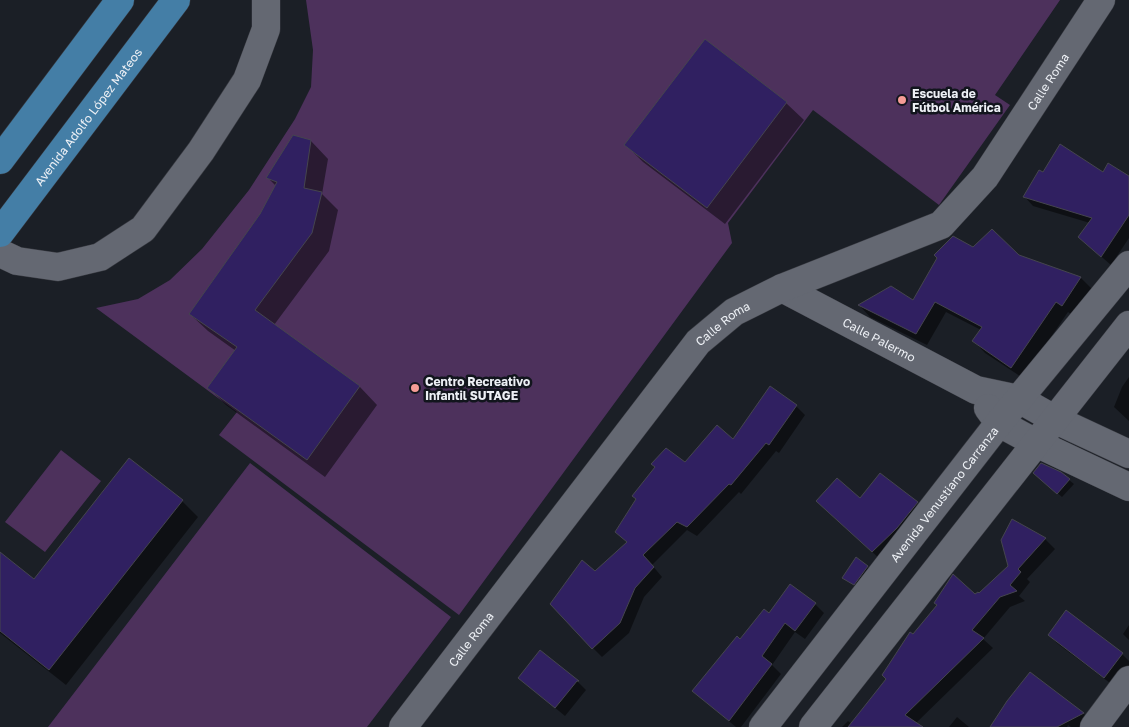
<svg xmlns="http://www.w3.org/2000/svg" width="1129" height="727" font-family="'Golos Text',sans-serif">
  <rect width="100%" height="100%" fill="#1b1f26"/>
  <path fill="#4d315c" d="M306,0H1060L995,95L1010,105L939,205L813,110L728,223L732,243L459,615L219,435L237,412L96,308L138,299L170,280L202,249L249,190L295,119L311,87L313,50Z
    M61,450L101,481L45,552L5,522Z
    M250,463L451,617L367,727H48Z"/>
  <path fill="#0007" d="M786,103L804,120L725,224L643,162L626,145Z
    M311,141L328,159L322,194L338,210L329,251L274,325L360,387L377,405L325,477L226,405L209,388L236,351L208,331L190,314L261,215L276,186L268,178Z
    M1044,174H1104L1129,177V238L1111,265L1089,246L1090,223L1033,206L1024,196Z
    M973,248L1018,256L1081,278L1092,289L1074,316L1068,312L1023,378L985,353L974,341L981,330L946,312L927,345L870,317L860,306L913,301Z
    M1129,377V421L1114,407L1122,387Z
    M796,406L805,415L779,453L776,451L741,494L739,492L697,536L687,530L652,565L662,577L644,597L629,633L602,657L593,648L595,573L628,543L685,464L734,441Z
    M1039,477L1069,480L1074,484L1062,497Z
    M860,500L917,503L926,513L882,561L827,510Z
    M182,501L198,517L66,685L0,633V554L34,581Z
    M1013,520L1045,539L1055,549L1027,579L1030,582L1019,596L1025,601L1010,607L983,639L993,648L915,724L918,727H842L848,721L852,724L887,679L914,636L975,596L980,595L1009,566Z
    M856,559L872,571L858,588L844,577Z
    M815,604L824,613L805,639L795,632L772,665L781,674L741,727H736L703,700L741,640Z
    M1129,625V640L1123,634Z
    M1049,635L1122,654L1129,661V666L1114,686L1058,644Z
    M1030,673L1084,714L1093,724L1091,727H1071L1068,725L1067,727H992Z
    M519,678L577,681L586,690L565,716Z
    M957,717L969,727H949Z"/>
  <path fill="#302061" stroke="#45454e" d="M705,39L787,102L707,208L624,145Z
    M293,135L311,140L304,188L322,192L312,233L255,310L360,386L307,460L207,388L237,347L189,314L260,214L277,182L266,178Z
    M1060,144L1103,172L1108,163L1129,176V215L1101,257L1078,237L1092,218L1023,197L1039,170L1043,172Z
    M992,229L1019,255L1081,277L1062,306L1056,302L1011,368L972,341L982,327L935,302L916,334L858,305L891,286L913,300L937,258L934,255L953,236L973,247Z
    M770,386L797,405L769,445L766,443L731,485L729,484L687,527L677,522L643,555L654,567L635,588L620,623L592,649L550,604L582,560L595,571L627,542L615,532L636,499L632,496L655,467L651,464L666,448L685,462L717,425L733,439Z
    M129,458L183,500L49,670L0,631V552L34,579Z
    M1041,463L1061,472L1070,479L1057,494L1033,473Z
    M880,473L918,502L897,528L872,552L816,501L837,478L860,498Z
    M1012,519L1046,538L1018,569L1021,572L1010,585L1017,591L1000,597L972,630L984,638L905,715L923,727H848L886,679L882,675L910,632L913,634L937,605L934,603L953,574L975,594L978,592L979,593L1008,566L1001,540Z
    M856,557L868,566L854,585L842,578Z
    M790,584L816,603L795,631L785,623L762,656L772,664L729,721L692,691L737,636L740,639L764,609L769,613Z
    M1066,610L1123,653L1104,678L1048,635Z
    M540,650L579,681H577L555,708L518,678Z
    M1030,672L1084,713L1057,727H990L1007,701Z"/>
  <g fill="none" stroke-linecap="round" stroke-linejoin="round">
    <defs>
      <g id="minor">
        <path d="M0,253L17,261L58,267L100,257L143,229L201,151L247,80L266,29V0"/>
        <path id="s1" d="M782,288L976,390L1019,399L1056,420L1129,454"/>
        <path d="M988,408L999,423L1036,443L1129,487"/>
        <path id="s2" d="M403,727L698,342L734,312L782,288L941,225L985,177L1101,0"/>
        <path id="s3" d="M763,727L999,423L1129,265"/>
        <path d="M813,727L1129,325"/>
        <path d="M1094,727L1129,680"/>
      </g>
      <g id="major">
        <path d="M0,160L120,0"/>
        <path id="s4" d="M0,233L176,0"/>
      </g>
    </defs>
    <use href="#minor" stroke="#393b42" stroke-width="29"/>
    <use href="#major" stroke="#393b42" stroke-width="29"/>
    <use href="#minor" stroke="#646872" stroke-width="28"/>
    <use href="#major" stroke="#447ea6" stroke-width="28"/>
  </g>
  <g fill="#f59c96" stroke="#12151d" stroke-width="2">
    <circle cx="902" cy="100" r="5"/>
    <circle cx="415" cy="388" r="5"/>
  </g>
  <g text-anchor="middle" dominant-baseline="central" stroke-width="5" stroke-linejoin="round" paint-order="stroke">
    <g font-size="12" fill="#edf0f5" stroke="#12151d">
      <text stroke="none"><textPath href="#s2" startOffset="936">Calle Roma</textPath></text>
      <text stroke="none"><textPath href="#s4" startOffset="146">Avenida Adolfo López Mateos</textPath></text>
      <text stroke="none"><textPath href="#s2" startOffset="516">Calle Roma</textPath></text>
      <text stroke="none"><textPath href="#s1" startOffset="110">Calle Palermo</textPath></text>
      <text stroke="none"><textPath href="#s3" startOffset="295">Avenida Venustiano Carranza</textPath></text>
      <text stroke="none"><textPath href="#s2" startOffset="111">Calle Roma</textPath></text>
    </g>
    <g font-size="12" font-weight="bold" fill="#edf0f5" stroke="#12151d" text-anchor="start">
      <text x="912" y="93">Escuela de<tspan x="912" dy="14">Fútbol América</tspan></text>
      <text x="425" y="381">Centro Recreativo<tspan x="425" dy="14">Infantil SUTAGE</tspan></text>
    </g>
  </g>
</svg>
